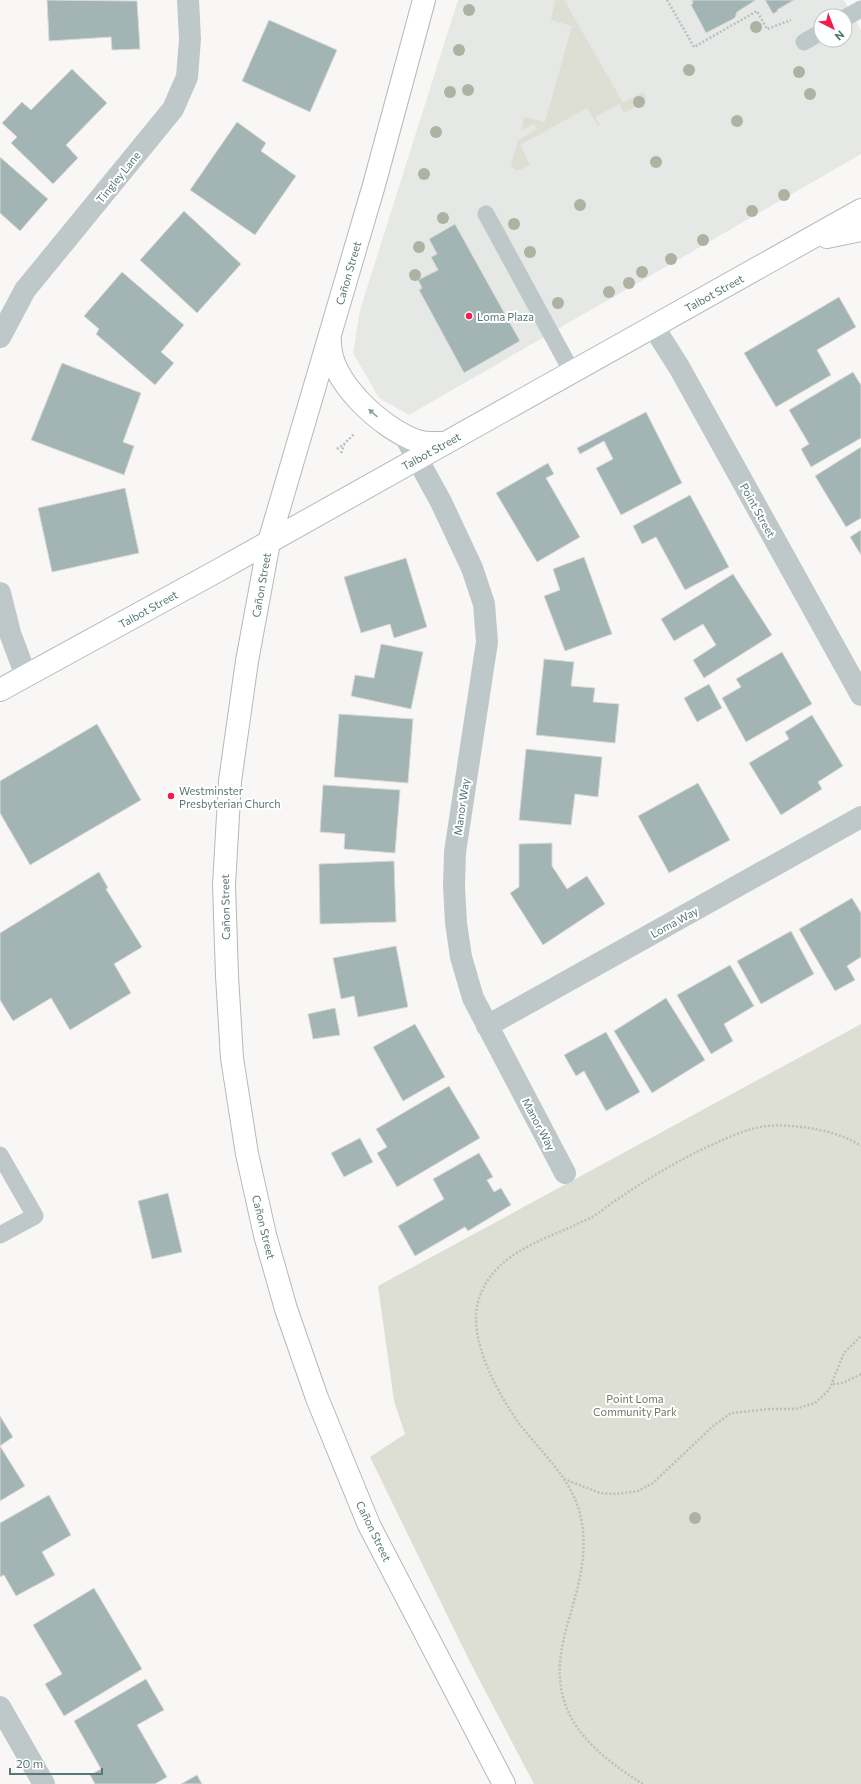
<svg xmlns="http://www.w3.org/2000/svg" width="861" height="1784" font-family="Commissioner,sans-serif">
  <rect width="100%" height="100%" fill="#f8f7f5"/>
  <path fill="#e6e8e6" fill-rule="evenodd" d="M458,0H844L861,30V154L409,415L379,398L353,353L360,310ZM821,16H845V40H821Z"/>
  <path fill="#ddded4" d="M555,0H564L623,103L643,92L647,98L645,101L624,113L619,104L595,117L600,125L598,126L587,108L520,145L530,165L520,170H515L511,165L518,140L537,129L534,124L521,131L524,117L545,122L572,26L551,20Z
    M861,1024V1784H534L470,1662L370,1457L405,1434L394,1401L378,1286Z"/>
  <path fill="#a2b5b4" stroke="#dad9d8" d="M47,0L137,1L140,49L112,50L111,37L49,41Z
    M692,0H756L737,12L735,18L706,33L691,5L693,3Z
    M765,0H794L777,10L778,11L773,14Z
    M269,20L337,50L310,112L242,81Z
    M72,69L107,103L66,145L78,158L53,184L11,143L17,137L2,123L22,102L31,110Z
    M237,122L266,143L261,151L296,176L255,235L190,190Z
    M0,157L48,199L20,231L0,213Z
    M184,211L241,264L197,313L140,260Z
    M455,224L520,341L464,373L419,290L422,288L418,280L438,270L431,257L437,254L429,239Z
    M122,272L184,325L161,352L174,363L155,385L96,334L99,329L84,316Z
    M839,297L856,327L817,350L831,375L776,407L744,353Z
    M62,363L141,393L123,442L134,446L124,475L31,440Z
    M853,372L861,385V438L811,467L801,449L809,444L789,410Z
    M646,412L682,483L621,515L596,468L613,459L604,441L580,454L577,448Z
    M861,447V518L846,527L815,476Z
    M548,463L554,474L546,478L580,537L537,562L496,493Z
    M125,488L139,553L52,572L38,508Z
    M690,495L729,567L685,590L656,537L642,544L633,526Z
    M861,530V555L850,537Z
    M584,557L612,634L565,651L544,596L560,590L553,569Z
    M406,558L427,627L394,638L390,624L361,633L344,577Z
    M733,574L772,635L704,678L693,660L716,645L703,624L674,641L661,619Z
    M381,644L423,652L411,709L351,696L355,675L374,678Z
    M782,652L812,704L746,742L722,698L741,687L736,679Z
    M544,659L574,662L571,686L595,688L593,702L619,704L615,743L536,735Z
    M709,684L722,708L697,722L684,698Z
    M339,714L413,719L408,783L334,777Z
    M812,715L843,766L818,782L822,789L781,815L749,763L789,739L785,732Z
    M97,724L141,800L30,865L0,813V781Z
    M526,749L602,757L598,797L575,794L571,825L519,820Z
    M698,783L730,840L669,873L638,816Z
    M323,785L400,790L395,853L344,849L345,834L320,832Z
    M552,843V866L567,889L587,876L605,904L543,945L510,893L519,887V844Z
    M394,861L396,922L320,924L319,864Z
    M99,872L108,888L106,889L142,947L114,964L131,993L70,1030L51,998L13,1021L0,1000V933Z
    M852,898L861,913V957L847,966L855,980L835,991L799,929Z
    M791,931L814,974L761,1004L737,961Z
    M396,946L408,1007L358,1017L354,996L341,999L333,958Z
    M730,965L754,1006L724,1024L733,1041L711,1054L677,995Z
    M666,998L705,1060L652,1093L614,1031Z
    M335,1008L340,1035L313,1039L308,1014Z
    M415,1024L445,1077L403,1101L373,1047Z
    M606,1032L640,1092L606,1111L584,1071L576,1076L564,1055Z
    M449,1086L480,1138L397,1187L377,1153L387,1147L376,1129Z
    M360,1138L373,1162L344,1177L331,1153Z
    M479,1153L493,1177L487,1180L494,1192L501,1188L511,1205L468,1231L465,1227L415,1256L398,1226L444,1199L433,1179Z
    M168,1193L182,1252L152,1259L138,1201Z
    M0,1416L13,1437L0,1446L25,1486L0,1501Z
    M49,1495L71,1535L42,1552L55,1575L16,1596L4,1575L0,1577V1523Z
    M94,1588L142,1669L64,1716L45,1684L62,1674L33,1625Z
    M146,1679L164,1710L137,1725L167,1777L155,1784H95L90,1775L101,1769L74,1721Z
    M197,1775L202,1784H181Z"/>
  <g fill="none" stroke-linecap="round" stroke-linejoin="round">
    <defs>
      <path id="secondary" d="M827,237L861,230
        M0,690L219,570L861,210"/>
      <path id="primary" d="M424,0L374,185L269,542L247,661L230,781L224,885L227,976L232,1058L247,1154L265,1235L286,1309L317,1398L369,1525L504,1784
        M330,341C329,381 381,428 417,441C426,444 436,443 445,443"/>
    </defs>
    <use href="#secondary" stroke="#b1bdbd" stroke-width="24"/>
    <use href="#primary" stroke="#b0bbbb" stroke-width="24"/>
    <path stroke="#b9c0c0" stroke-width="2.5" stroke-dasharray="2 2" stroke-linecap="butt" d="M667,0L694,47L757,11L767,29L791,20
      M337,449L344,444L354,434
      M341,453L344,445
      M833,1384L843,1383L861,1374
      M564,1479L600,1493L616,1494L638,1491L653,1483L712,1427L731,1413L770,1409H795L815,1403L829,1390L844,1353L861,1336
      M643,1784C598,1756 556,1722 560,1664C561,1642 569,1621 574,1601C583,1571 588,1537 578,1507C567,1474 538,1449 518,1422C497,1392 468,1339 478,1302C490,1258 534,1243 571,1227C578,1223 587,1220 594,1216C602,1211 610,1204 618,1199C650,1177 682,1158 718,1142C731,1136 746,1130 760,1127C776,1124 794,1126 810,1128C827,1131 846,1136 861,1146"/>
    <path stroke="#bec8c8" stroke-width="17" d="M845,18L861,9
      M804,42L821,32
      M486,214L572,372
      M0,1155L35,1216L0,1235"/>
    <path stroke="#bec8c8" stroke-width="22" d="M653,326L679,367L861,695
      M0,337L25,290L173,109L187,77L190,39L188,0
      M408,442L441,502L472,568L484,604L487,642L455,852L454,886L456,923L461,957L473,998L565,1173
      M0,593L10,633L26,676
      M487,1026L861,817
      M0,1707L44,1784"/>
    <use href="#secondary" stroke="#fff" stroke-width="22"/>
    <use href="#primary" stroke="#fff" stroke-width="22"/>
  </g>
  <g fill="#aeb2a3">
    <circle cx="469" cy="10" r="6"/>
    <circle cx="756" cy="27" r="6"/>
    <circle cx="459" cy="50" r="6"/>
    <circle cx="689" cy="70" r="6"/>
    <circle cx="799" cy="72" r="6"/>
    <circle cx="468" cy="90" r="6"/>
    <circle cx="450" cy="92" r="6"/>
    <circle cx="810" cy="94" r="6"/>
    <circle cx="639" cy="102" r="6"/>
    <circle cx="737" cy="121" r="6"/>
    <circle cx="436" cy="132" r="6"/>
    <circle cx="656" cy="162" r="6"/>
    <circle cx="424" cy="174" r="6"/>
    <circle cx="784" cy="195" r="6"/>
    <circle cx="580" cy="205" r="6"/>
    <circle cx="752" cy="211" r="6"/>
    <circle cx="443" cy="218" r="6"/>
    <circle cx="514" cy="224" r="6"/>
    <circle cx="703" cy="240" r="6"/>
    <circle cx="419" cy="247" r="6"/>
    <circle cx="530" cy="252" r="6"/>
    <circle cx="671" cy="259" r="6"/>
    <circle cx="642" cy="272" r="6"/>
    <circle cx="415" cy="275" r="6"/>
    <circle cx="629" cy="283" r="6"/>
    <circle cx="609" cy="292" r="6"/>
    <circle cx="558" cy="303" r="6"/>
    <circle cx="695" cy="1518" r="6"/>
  </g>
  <defs><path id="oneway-solid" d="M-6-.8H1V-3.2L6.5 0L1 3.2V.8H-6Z"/></defs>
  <use fill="#8aa09f" href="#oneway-solid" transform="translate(373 413) rotate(-138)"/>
  <g fill="#f11d4d" stroke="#fff" stroke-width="1.5">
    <circle cx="469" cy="316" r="4"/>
    <circle cx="171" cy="796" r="4"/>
  </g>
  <g text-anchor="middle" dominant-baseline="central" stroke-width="4" stroke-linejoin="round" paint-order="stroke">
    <g font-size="11" fill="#587776" stroke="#fff">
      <text transform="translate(118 177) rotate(-51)">Tingley Lane</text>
      <text transform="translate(348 273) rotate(-74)">Cañon Street</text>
      <text transform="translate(714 293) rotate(-29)">Talbot Street</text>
      <text transform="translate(431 451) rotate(-29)">Talbot Street</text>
      <text transform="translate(758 510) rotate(61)">Point Street</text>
      <text transform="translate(261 585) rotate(-80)">Cañon Street</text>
      <text transform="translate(148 609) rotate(-29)">Talbot Street</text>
      <text transform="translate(461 807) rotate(-82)">Manor Way</text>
      <text transform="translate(225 907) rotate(-91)">Cañon Street</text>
      <text transform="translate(674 922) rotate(-29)">Loma Way</text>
      <text transform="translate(539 1124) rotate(62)">Manor Way</text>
      <text transform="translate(264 1227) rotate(76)">Cañon Street</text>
      <text transform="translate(374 1531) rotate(64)">Cañon Street</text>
    </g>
    <g font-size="11" fill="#587776" stroke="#fff" text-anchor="start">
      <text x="477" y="316">Loma Plaza</text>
      <text x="179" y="790">Westminster<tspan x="179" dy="13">Presbyterian Church</tspan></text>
    </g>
    <g font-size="11" fill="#717a60" stroke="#fff">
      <text x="635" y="1398">Point Loma<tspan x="635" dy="13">Community Park</tspan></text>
    </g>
  </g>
  <g transform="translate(833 28) rotate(138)"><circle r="19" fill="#ffffff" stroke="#bcc9c8"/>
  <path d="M0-3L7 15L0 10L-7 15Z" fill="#f11d4d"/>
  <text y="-6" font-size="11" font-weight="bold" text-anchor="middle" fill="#587776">N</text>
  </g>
  <path d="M10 1768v6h92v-6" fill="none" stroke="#587776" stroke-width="2"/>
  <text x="16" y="1768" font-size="12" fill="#587776" stroke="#ffffff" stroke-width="3" paint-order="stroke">20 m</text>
</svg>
